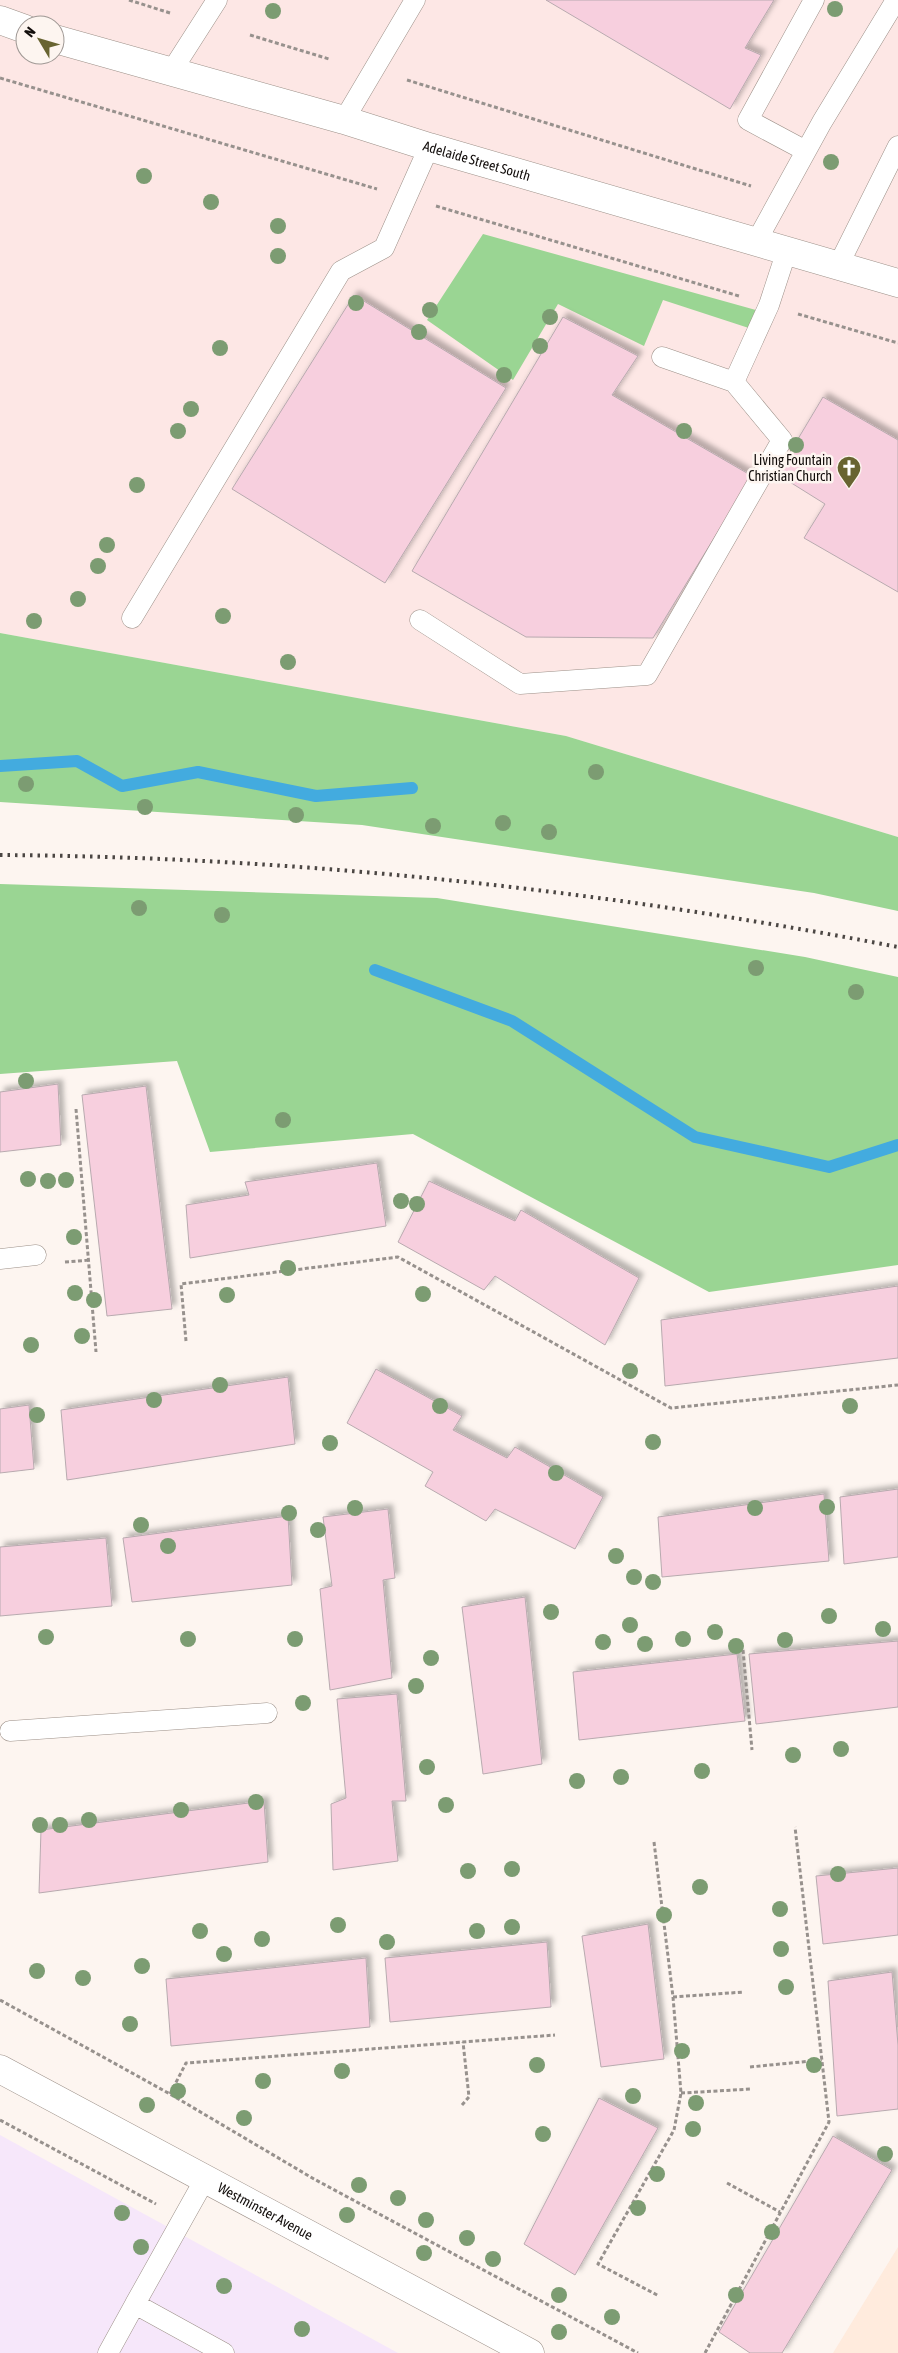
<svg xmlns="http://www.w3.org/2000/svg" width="898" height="2353" font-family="'Asap Condensed',sans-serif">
  <defs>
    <filter id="shadow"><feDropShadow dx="4.5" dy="-4.5" stdDeviation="2.5" flood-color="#0004"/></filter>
  </defs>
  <rect width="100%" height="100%" fill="#fdf5f0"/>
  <path fill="#f6e7fa" d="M0,2135L398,2353H0Z"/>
  <path fill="#fde7e5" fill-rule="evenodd" d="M0,0H898V837L566,736L0,633ZM25,25H55V55H25Z"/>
  <path fill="#ffebdd" d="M898,2247V2353H833Z"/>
  <path fill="#9ad593" d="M483,234L763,312L761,332L663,300L644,346L558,304L513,380L427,320Z
    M0,633L566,736L898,837V911L814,893L362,825L0,802Z
    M0,884L437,898L805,957L898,977V1265L709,1292L413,1134L210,1152L177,1061L0,1074Z"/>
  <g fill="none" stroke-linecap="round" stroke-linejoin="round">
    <path stroke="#43abdf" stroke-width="12" d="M0,766L77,761L122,786L198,772L316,796L412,788
      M375,970L512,1021L695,1137L829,1167L898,1145"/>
  </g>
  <path fill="#f7cfde" stroke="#b8aaaf" filter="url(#shadow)" d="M546,0H774L745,48L761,55L730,109Z
    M354,295L506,388L385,583L232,489Z
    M563,317L638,356L612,395L752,476L653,638L526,637L412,571Z
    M823,397L898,440V592L804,538L825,504L777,474Z
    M58,1084L61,1145L0,1152V1092Z
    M146,1086L172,1309L107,1316L82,1095Z
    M377,1163L386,1226L190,1258L186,1205L249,1195L245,1182Z
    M429,1181L515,1221L521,1210L639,1278L605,1345L495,1276L484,1290L398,1242Z
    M898,1286V1358L665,1386L661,1320Z
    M376,1369L462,1416L453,1430L507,1458L515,1447L603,1497L575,1549L495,1509L486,1521L425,1486L433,1472L347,1423Z
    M288,1377L295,1444L67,1480L61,1410Z
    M29,1405L34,1469L0,1473V1409Z
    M898,1489V1557L844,1564L840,1497Z
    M824,1494L829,1561L662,1577L658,1517Z
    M388,1509L395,1578L383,1580L392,1678L330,1690L320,1589L332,1586L323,1517Z
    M288,1516L292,1585L132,1602L123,1538Z
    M106,1538L112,1606L0,1616V1547Z
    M525,1597L542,1764L483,1774L462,1607Z
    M898,1641V1707L756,1724L749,1654Z
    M737,1654L745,1721L579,1740L573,1672Z
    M397,1694L406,1801H392L398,1861L333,1870L331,1804L346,1798L337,1699Z
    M264,1801L268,1862L39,1893L41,1830Z
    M898,1868V1935L823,1944L816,1876Z
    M648,1924L664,2059L601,2067L582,1936Z
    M547,1942L551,2007L390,2022L385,1958Z
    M366,1958L370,2027L171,2046L166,1979Z
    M892,1972L898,2045V2109L837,2116L828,1981Z
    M599,2098L658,2128L575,2275L524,2244Z
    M833,2136L892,2170L782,2353H750L719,2332Z"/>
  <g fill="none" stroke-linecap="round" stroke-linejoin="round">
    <defs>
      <path id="service" d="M171,72L217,0
        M344,120L415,0
        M806,151L748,120L814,0
        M756,242L822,122L896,0
        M838,266L898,146
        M662,357L734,382
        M132,618L341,271L384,248L429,147
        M420,620L520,684L647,675L782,440L734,382L769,305L787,250
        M0,1259L36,1255
        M10,1731L267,1713
        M135,2304L205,2179
        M108,2353L135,2304L224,2353"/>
      <g id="tertiary">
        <path id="s1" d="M0,2069L530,2353"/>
      </g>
      <g id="secondary">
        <path d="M0,20L25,29"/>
        <path id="s2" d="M55,39L344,120L429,147L898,283"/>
      </g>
    </defs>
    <use href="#service" stroke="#9c9088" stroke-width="21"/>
    <use href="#tertiary" stroke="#9c9088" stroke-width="29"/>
    <use href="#secondary" stroke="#9c9088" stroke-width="29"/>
    <path stroke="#97918d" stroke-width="3" stroke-dasharray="4 2.5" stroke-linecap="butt" d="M129,0L170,13
      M250,35L329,59
      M0,78L377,189
      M407,80L751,186
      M436,206L739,296
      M798,314L898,343
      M76,1109L96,1352
      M65,1262L90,1260
      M186,1341L181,1284L398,1257L671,1408L898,1385
      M743,1650L752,1750
      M654,1842L673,1997L681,2093L674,2130L598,2264L659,2296
      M673,1997L744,1992
      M0,2000L170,2094L314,2179L638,2353
      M750,2067L822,2060
      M681,2093L751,2089
      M170,2094L186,2063L555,2035
      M462,2105L469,2097L463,2042
      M0,2120L156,2204
      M727,2183L780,2212
      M705,2353L829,2122L795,1827"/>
    <use href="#service" stroke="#fff" stroke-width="20"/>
    <use href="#tertiary" stroke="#fff" stroke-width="28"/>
    <use href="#secondary" stroke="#fff" stroke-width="28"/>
    <path stroke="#4b4643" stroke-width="4" stroke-dasharray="2.5 5" stroke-linecap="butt" d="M0,855C302,857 602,890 898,947"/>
  </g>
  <g fill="#7c9c72">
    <circle cx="835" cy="9" r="8"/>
    <circle cx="273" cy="11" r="8"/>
    <circle cx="831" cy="162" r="8"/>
    <circle cx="144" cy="176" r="8"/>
    <circle cx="211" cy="202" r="8"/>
    <circle cx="278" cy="226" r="8"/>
    <circle cx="278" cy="256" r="8"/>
    <circle cx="356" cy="303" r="8"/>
    <circle cx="430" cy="310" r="8"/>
    <circle cx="550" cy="317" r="8"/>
    <circle cx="419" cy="332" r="8"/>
    <circle cx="540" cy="346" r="8"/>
    <circle cx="220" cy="348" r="8"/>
    <circle cx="504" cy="375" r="8"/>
    <circle cx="191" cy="409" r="8"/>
    <circle cx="178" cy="431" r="8"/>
    <circle cx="684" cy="431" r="8"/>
    <circle cx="796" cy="445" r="8"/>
    <circle cx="137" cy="485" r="8"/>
    <circle cx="107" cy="545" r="8"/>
    <circle cx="98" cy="566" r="8"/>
    <circle cx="78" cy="599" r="8"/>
    <circle cx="223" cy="616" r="8"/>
    <circle cx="34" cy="621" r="8"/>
    <circle cx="288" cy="662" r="8"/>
    <circle cx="596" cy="772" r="8"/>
    <circle cx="26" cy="784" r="8"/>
    <circle cx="145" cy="807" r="8"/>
    <circle cx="296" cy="815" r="8"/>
    <circle cx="503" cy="823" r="8"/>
    <circle cx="433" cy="826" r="8"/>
    <circle cx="549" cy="832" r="8"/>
    <circle cx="139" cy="908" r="8"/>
    <circle cx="222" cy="915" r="8"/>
    <circle cx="756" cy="968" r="8"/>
    <circle cx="856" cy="992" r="8"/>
    <circle cx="26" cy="1081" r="8"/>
    <circle cx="283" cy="1120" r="8"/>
    <circle cx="28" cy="1179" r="8"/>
    <circle cx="66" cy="1180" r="8"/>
    <circle cx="48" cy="1181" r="8"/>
    <circle cx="401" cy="1201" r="8"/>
    <circle cx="417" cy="1204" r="8"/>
    <circle cx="74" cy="1237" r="8"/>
    <circle cx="288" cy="1268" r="8"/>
    <circle cx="75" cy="1293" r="8"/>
    <circle cx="423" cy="1294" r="8"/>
    <circle cx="227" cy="1295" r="8"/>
    <circle cx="94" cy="1300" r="8"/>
    <circle cx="82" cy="1336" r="8"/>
    <circle cx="31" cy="1345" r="8"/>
    <circle cx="630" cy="1371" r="8"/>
    <circle cx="220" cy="1385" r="8"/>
    <circle cx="154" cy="1400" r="8"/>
    <circle cx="440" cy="1406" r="8"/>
    <circle cx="850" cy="1406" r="8"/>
    <circle cx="37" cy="1415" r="8"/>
    <circle cx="653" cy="1442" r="8"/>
    <circle cx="330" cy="1443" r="8"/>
    <circle cx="556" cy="1473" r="8"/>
    <circle cx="827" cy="1507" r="8"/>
    <circle cx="355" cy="1508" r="8"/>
    <circle cx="755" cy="1508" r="8"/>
    <circle cx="289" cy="1513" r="8"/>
    <circle cx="141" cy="1525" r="8"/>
    <circle cx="318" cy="1530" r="8"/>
    <circle cx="168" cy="1546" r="8"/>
    <circle cx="616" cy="1556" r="8"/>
    <circle cx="634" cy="1577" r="8"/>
    <circle cx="653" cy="1582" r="8"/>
    <circle cx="551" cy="1612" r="8"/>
    <circle cx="829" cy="1616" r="8"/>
    <circle cx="630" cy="1625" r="8"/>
    <circle cx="883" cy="1629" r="8"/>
    <circle cx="715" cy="1632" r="8"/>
    <circle cx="46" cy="1637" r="8"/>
    <circle cx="188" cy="1639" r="8"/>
    <circle cx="295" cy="1639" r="8"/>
    <circle cx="683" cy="1639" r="8"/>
    <circle cx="785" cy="1640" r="8"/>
    <circle cx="603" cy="1642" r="8"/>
    <circle cx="645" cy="1644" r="8"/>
    <circle cx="736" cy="1646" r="8"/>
    <circle cx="431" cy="1658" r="8"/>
    <circle cx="416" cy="1686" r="8"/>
    <circle cx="303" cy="1703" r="8"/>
    <circle cx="841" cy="1749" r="8"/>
    <circle cx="793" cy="1755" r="8"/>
    <circle cx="427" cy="1767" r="8"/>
    <circle cx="702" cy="1771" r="8"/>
    <circle cx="621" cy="1777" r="8"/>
    <circle cx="577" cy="1781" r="8"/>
    <circle cx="256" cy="1802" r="8"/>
    <circle cx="446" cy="1805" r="8"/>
    <circle cx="181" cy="1810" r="8"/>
    <circle cx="89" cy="1820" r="8"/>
    <circle cx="40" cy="1825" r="8"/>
    <circle cx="60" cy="1825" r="8"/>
    <circle cx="512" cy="1869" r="8"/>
    <circle cx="468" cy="1871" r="8"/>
    <circle cx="838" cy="1874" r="8"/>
    <circle cx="700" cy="1887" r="8"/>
    <circle cx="780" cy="1909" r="8"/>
    <circle cx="664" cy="1915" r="8"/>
    <circle cx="338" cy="1925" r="8"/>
    <circle cx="512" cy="1927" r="8"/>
    <circle cx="200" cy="1931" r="8"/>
    <circle cx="477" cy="1931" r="8"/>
    <circle cx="262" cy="1939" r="8"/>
    <circle cx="387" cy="1942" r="8"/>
    <circle cx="781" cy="1949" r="8"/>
    <circle cx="224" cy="1954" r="8"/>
    <circle cx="142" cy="1966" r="8"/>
    <circle cx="37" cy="1971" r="8"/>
    <circle cx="83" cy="1978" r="8"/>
    <circle cx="786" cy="1987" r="8"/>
    <circle cx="130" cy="2024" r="8"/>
    <circle cx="682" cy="2051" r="8"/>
    <circle cx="537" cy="2065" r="8"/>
    <circle cx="814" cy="2065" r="8"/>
    <circle cx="342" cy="2071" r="8"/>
    <circle cx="263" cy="2081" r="8"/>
    <circle cx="178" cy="2091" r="8"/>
    <circle cx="633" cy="2096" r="8"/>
    <circle cx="696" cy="2103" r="8"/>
    <circle cx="147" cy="2105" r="8"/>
    <circle cx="244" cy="2118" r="8"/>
    <circle cx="693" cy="2129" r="8"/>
    <circle cx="543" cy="2134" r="8"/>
    <circle cx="885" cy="2154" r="8"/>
    <circle cx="657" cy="2174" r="8"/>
    <circle cx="359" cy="2185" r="8"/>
    <circle cx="398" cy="2198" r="8"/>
    <circle cx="638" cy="2208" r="8"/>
    <circle cx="122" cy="2213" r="8"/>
    <circle cx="347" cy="2215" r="8"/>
    <circle cx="426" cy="2220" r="8"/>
    <circle cx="772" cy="2232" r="8"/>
    <circle cx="467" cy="2238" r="8"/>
    <circle cx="141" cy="2247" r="8"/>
    <circle cx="424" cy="2253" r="8"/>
    <circle cx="493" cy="2259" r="8"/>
    <circle cx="224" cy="2286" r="8"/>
    <circle cx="559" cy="2295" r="8"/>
    <circle cx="736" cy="2295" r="8"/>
    <circle cx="612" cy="2317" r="8"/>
    <circle cx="302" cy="2329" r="8"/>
    <circle cx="559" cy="2332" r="8"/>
  </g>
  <defs>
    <symbol id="church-pin" viewBox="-11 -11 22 30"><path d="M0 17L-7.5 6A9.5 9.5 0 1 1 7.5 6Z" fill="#686431" stroke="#fdf5f0"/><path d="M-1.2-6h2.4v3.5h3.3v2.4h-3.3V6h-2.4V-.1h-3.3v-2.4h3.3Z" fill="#fff"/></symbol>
  </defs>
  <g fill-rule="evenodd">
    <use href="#church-pin" x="835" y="454" width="28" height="38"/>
  </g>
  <g text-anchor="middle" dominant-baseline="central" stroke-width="5" stroke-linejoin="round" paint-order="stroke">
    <g font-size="14" fill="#110c0a" stroke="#fdf5f0">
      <text stroke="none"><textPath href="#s2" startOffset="439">Adelaide Street South</textPath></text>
      <text stroke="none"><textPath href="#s1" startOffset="301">Westminster Avenue</textPath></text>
    </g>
    <g font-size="14" fill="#110c0a" stroke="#fdf5f0" text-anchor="end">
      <text x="832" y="460">Living Fountain<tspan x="832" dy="16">Christian Church</tspan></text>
    </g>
  </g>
  <g transform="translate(40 40) rotate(308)"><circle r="24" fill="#fdf5f0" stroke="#9f9894"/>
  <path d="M0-4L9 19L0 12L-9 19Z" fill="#686431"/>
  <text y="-8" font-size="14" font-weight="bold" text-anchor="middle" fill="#110c0a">N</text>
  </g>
</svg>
